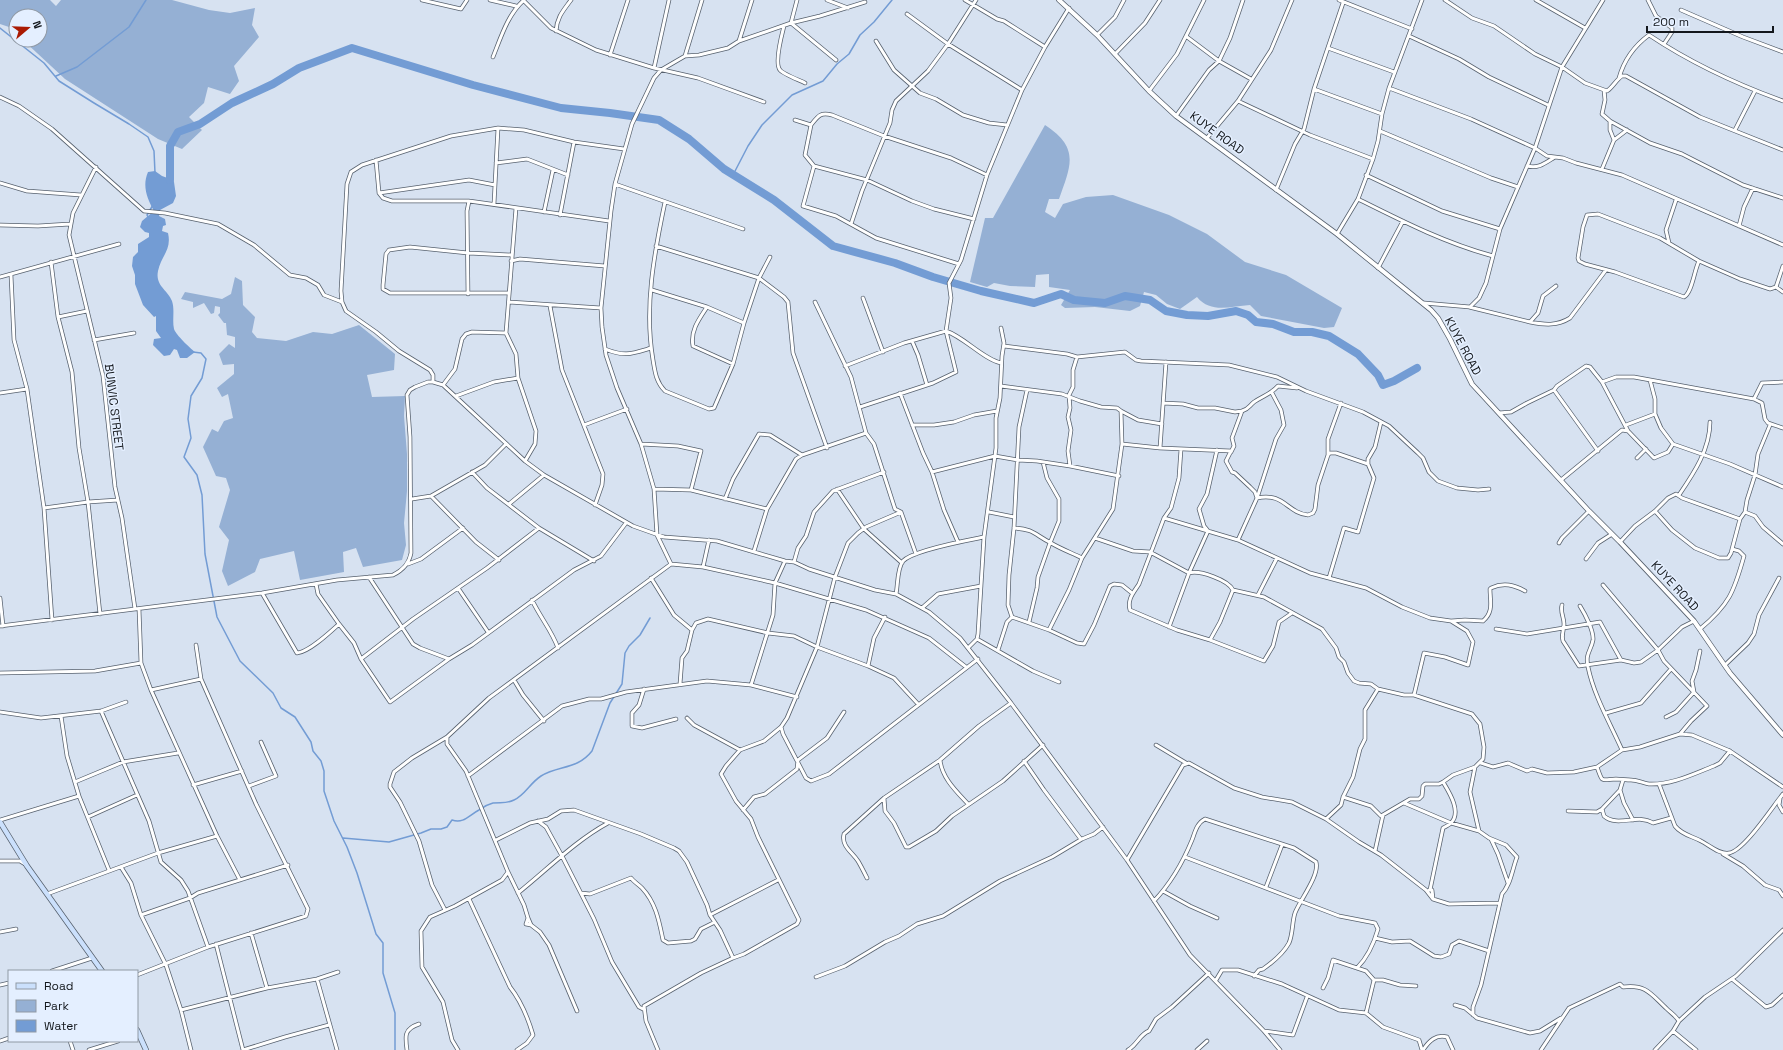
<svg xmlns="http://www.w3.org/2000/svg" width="1783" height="1050" font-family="'Space Grotesk',sans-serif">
  <rect width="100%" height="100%" fill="#d7e2f1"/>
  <path fill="#95b0d4" d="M0,0H50L56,6L61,0H172L209,10L230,13L255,8L252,25L259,37L234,66L239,81L230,94L208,87L204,103L189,117L202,130L182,149L158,139L65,79L23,40H40V16H16V33L9,27L0,24Z
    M1045,125C1080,148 1071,165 1059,199H1049L1045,212L1055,218L1063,204L1086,197L1113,195L1169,215L1207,234L1245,262L1286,275L1342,308L1334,327L1324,328L1261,316L1250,305C1231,306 1211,314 1197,297L1180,309L1167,304L1156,295L1144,292L1140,306L1130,311L1095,307L1065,308L1061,305L1070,290L1049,287V274L1036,275L1035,287L1010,286L994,283L987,287L970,282L985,218H993Z
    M235,277L242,281L243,305L255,317L252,332L257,338L286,341L313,332L332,334L359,325L395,354L394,370L367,375L372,397L405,396L404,416L407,454V491L404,523L406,545L402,560L363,567L356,548L343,552L344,572L300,580L294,551L260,559L255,572L228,586L222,571L229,540L219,527L230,490L226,478L216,476L203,447L212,429L218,432L224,421L233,418L228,394L222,397L217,388L234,374V364L223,365L219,354L229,344L235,348V337L227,335L226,323H224L218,315L220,313V307L215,306L214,313L211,314L204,303L193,308V302L181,299L185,292L222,299L231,294Z"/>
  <path fill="#739cd4" d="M155,171L162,176L173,180L174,182L176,196L173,203L160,210L159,216L165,219L166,225L163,226L162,231L168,233C172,250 161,256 158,271C155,286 168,290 172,301C175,310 172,320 174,329C176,335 190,348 195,352L187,358H180L177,350L174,349L170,355L164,356L153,345L154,339L161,338L156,331V316L154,317L143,305L135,284V275L132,266L133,257L138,252V244L149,237V233L145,232L140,227L142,221L154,211C147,198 142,186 148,172Z"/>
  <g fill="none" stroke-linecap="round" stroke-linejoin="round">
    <path stroke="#739cd4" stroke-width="1.5" d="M0,28L44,63L59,81L94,103L129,124L148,137L154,151L155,173
      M56,76L77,67L129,27L146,0
      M733,175L748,146L762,125L792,95L823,81L837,64L849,54L860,35L874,22L892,0
      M148,217L147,215L153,205
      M193,352L201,353L206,359L202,378L191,396L188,419L191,438L184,457L197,475L202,495L205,554L217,617L240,661L273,693L281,708L295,717L311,742L313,751L321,761L324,771V791L334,821L347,847L357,873L376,934L383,943V973L395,1013V1050
      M343,838L389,842L421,833L431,829H441L447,827L452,820C464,824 469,815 479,810C483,807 489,804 493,803C501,802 506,804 514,800C525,795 530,783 541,776C559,765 577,770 592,751L610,703L622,684L625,653L629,646L640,635L650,618"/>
    <path stroke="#739cd4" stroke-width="8" d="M170,180V146L178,132L200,124L232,103L273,84L299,68L352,48L473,85L561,108L610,113L659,120L689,139L724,169L774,200L833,246L895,263L933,277L981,291L1034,303L1061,294L1074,300L1105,303L1125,296L1150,300L1166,311L1187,315L1208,316L1236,311L1248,315L1256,322L1273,324L1294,332H1312L1329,336L1358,354L1378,375L1383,385L1394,381L1417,368"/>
    <defs>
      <path id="minor" d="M422,0L461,9L467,0
        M490,0L516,6
        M523,0L551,28L596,50L654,68L698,78L764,102
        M797,0L791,23L836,60
        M827,0L848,8
        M965,0L997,19L1004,21L1045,47
        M1339,0L1412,29
        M1445,0L1472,18L1494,26L1535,54L1562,67L1585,83L1607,91C1613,87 1616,80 1622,76H1626L1700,117L1783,150
        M1536,0L1585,28
        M1648,0L1656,16L1672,28V32L1664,44
        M1681,10L1743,37L1783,52
        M907,14L948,44L1022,90
        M784,26C782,34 774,63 780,70C783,74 799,80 805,83
        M556,31C557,17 563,11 571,0
        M1097,35L1115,17L1124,0
        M1409,36L1459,59L1489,77L1548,105
        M1187,37L1219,61L1251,79
        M739,41L752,0
        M876,41L894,70L920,93L936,99L963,115L989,123L1007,125
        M1328,48L1394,72
        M1115,54L1145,23L1160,0
        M610,55L628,0
        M685,56L699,55L728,48L739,41L791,23L820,16L865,2
        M493,57C501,37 508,14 524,0
        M654,68L669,0
        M1619,78C1624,60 1634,46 1649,35C1691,63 1736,84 1783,101
        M1389,88L1471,119L1535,148L1547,156L1563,158L1576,163L1622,175L1783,245
        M1314,89L1382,114
        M1604,90L1605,100L1602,114L1610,121L1650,143L1682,154L1743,185L1783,198
        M1149,91L1177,54L1204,0
        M0,97L19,106L52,129L144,211L165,213L218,224L254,245L290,275L306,278L318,285L324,295L342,302
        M1238,101L1310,135L1373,159
        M1176,116L1209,70L1219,61L1230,38L1243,0
        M795,120L811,125C818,116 820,112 832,115L884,136L951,158L987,175
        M811,125L805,155L814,166L867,180L912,201L934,209L974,219
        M1735,130L1755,91
        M1380,131L1491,178L1518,187
        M1207,138L1238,101L1271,50L1292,0
        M1614,140L1627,130
        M376,160L379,193L383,198L392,201H469L609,221
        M496,163L527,159L568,175
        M814,166L803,206L836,216L876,238L959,264
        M1527,166C1539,169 1545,163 1555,157
        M96,167L73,213L69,235L103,376L115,487L122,518L135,609
        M1602,169L1614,140L1610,130V121
        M1366,175L1442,211L1500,229
        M0,183L27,191L81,195
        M615,184L743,229
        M1276,190L1295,144L1304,129L1314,89L1343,3
        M379,193L469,180L495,185
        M1358,199C1402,221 1445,243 1493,256
        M665,202C654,254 644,308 653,360C655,372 656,382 665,391L709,409L714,408L733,364L744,323L759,278L770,257
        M494,204L498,128
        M516,208L506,333L516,354L518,378L536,431L535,444L525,461
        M544,212L553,170
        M560,215L574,142
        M851,224L862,191L890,123L892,110L896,101L928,71L948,44L976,0
        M0,225L38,226L70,224
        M1739,226L1744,207L1753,188
        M1337,234L1358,199L1373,159L1378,141L1382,114L1389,88L1422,0
        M1669,243L1666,230L1676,200
        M656,246L759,278L784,297L788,302L793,353L827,448
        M511,261L520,259L605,266
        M1699,261C1694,271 1692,293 1684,297L1615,272L1585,264L1579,261L1578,258L1583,227L1587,215L1598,214L1660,238L1699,261L1740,279L1770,289L1776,287L1783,266
        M51,262L58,317L72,372L79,448L88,502L100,614
        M1378,268L1403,221
        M11,275L14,340L27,389L44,508L52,620
        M0,277L119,244
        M1776,287L1783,292
        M652,290L707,307L744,323
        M508,293H390L383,289V285L386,254L389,250L410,247L468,253L511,255
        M468,294L467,211L469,201
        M863,298L883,352
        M509,302L601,308
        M815,302L851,377L866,433L874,444L895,509L901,512L916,554
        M1424,303L1470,307L1479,298L1486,283L1500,229L1535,148L1562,67L1603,0
        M550,306L562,370L603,474L602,485L595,505
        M707,307C699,319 690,331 693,346L733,364
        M1469,307L1530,322L1538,313L1543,296L1556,286
        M58,317L87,311
        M1530,322C1545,325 1557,326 1570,318L1606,270
        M94,340L134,333
        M912,341L918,355L927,385
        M1004,346L1067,354L1077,357L1125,352L1136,360L1141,361L1229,365L1277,377L1306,391L1363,412L1389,426L1418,453L1423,458L1429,472L1438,481L1457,488L1478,490L1489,489
        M605,349C625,357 631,354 651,348
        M845,366L904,343L946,331C964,337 983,359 1001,363
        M1650,380L1655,399V414L1661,428L1673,444L1730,464L1783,487
        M433,382V375L430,370L399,351L376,332L346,311L342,302L341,291L347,184L351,172L362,165L451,136L498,128L524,130L574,142L624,149
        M1602,382L1628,431L1654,458L1668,452L1673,444
        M443,385L455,369L462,339L466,334L472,332L506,333
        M1001,386L1062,394L1080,401L1101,407L1117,408L1121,411L1122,444L1113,509L1082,558L1069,590L1049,630
        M1554,390L1598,451
        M0,393L27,389
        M900,393L923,453L932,472L944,510L958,542
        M456,396L494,382L518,378
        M1754,399L1762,383L1783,382
        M1163,403L1183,404L1198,408H1215L1235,412L1242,411
        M860,407L933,383L956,372L946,331L951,298L949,283L961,260L987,175L1022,90L1045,47L1069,8
        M1121,411L1138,420L1162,424
        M1499,413L1511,412L1527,403L1554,390L1557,386L1586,366L1590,367L1602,382L1616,377H1634L1754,399L1762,403L1765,419L1768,423L1783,428
        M584,425L627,409
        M912,425H934L954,422L974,415L997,411
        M1626,425L1655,414
        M641,444L678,446L701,451L691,490
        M1122,444L1160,448L1231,451L1226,461L1232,472L1235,473L1250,487L1255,492L1257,498C1284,492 1287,513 1308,515L1313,513L1315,509L1318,485L1328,455L1330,453H1336L1368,464
        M1160,448L1166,362
        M1181,449L1179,478L1171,508L1164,518L1139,584C1134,592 1127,599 1130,610L1177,630L1210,640L1264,661L1273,646L1279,622L1292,613
        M1231,452L1234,446L1232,438L1242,411C1249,409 1249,406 1254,402C1263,396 1271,394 1278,386L1297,388
        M1328,455V439L1341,403
        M1637,458L1646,449
        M1070,466L1068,451L1071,430L1068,417L1070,408L1069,395L1073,387V370L1077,357
        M472,472L487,488L539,528L594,561
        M932,472L995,456L1018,460L1037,461L1070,466L1119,476
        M1561,480L1622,430L1628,431
        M654,489L691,490L767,509
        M837,489L864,529L902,563
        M1679,495C1694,473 1710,449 1710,422
        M431,496L485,465L506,444
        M412,499L431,496L476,542L499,560
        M725,499L733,479L759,434L770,435L802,455
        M509,504L544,475
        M44,508L88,502L118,500
        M1655,511L1668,498L1676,494L1682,498L1740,519
        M989,512L1014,517
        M1745,512L1755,516L1763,527L1783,544
        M1164,518L1238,540L1310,573L1366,588L1402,607L1430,618L1451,621L1465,620L1483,621C1494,612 1490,601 1490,589L1491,588C1504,582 1514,585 1525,591
        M1014,528C1034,529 1035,535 1051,543C1061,549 1072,553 1082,558
        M1095,538L1133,551L1150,552L1189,573C1200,570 1228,580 1233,590
        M1238,540L1257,498L1276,439L1284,425L1281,410L1272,393
        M1620,542L1635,526L1655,511L1672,530L1695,548L1719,558H1728L1731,553L1740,519L1745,512L1747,500L1755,475L1758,454L1770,425
        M1559,543L1562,538L1589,511
        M754,551L767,509L796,459L802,455L866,433
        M1586,559L1598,543L1612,534
        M794,562L798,548L806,536L814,512L833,491L884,472
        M408,564L421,559L463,528
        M671,564L657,535L654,489L641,444L617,388L606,355L602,327L601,308L611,211L615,184L632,124L654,78L661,70L685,56L702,0
        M703,567L709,540
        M369,577L413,644L420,648L449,659
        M651,578L674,615L692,630
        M1329,578L1344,528L1358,532L1374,478L1368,464V459L1375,447L1381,422
        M316,584L318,594L339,624L354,643L361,659L413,619L487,568L539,528
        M1603,585L1658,650L1664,661L1707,706L1691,721L1680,734
        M458,588L488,632
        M262,593L297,653C309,652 329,633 339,624
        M896,594C898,585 897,568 903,561C913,550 969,540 984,537
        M1258,595L1277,558
        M0,598L3,626
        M532,600C540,617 552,631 558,648
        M1562,605C1560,612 1564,617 1564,624C1564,630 1561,635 1563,641L1579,666L1621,660L1634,663L1641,662L1658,650L1682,627L1694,621
        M1580,606C1585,614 1594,631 1593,640C1591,651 1585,653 1588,667C1594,696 1610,723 1622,750
        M922,608L938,594L981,586
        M139,609L141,663L151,690L217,836L240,880
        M1012,617L1008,605L1009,575L1014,528L1019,427L1027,390
        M1029,622L1037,588L1038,577L1050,543L1059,521V499L1047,478L1043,462
        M0,626L262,593L337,580L393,575C403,570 409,564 411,553L410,437L407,395L410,390L415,387L428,382H433L443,385L525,461L544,475L633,526L664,537L717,541L785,561L794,562L809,569L875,590L896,594L929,612L960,638L1011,703L1127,860L1190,955L1264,1031L1280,1050
        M1169,627L1189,573L1208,531L1204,526L1199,509L1207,494L1217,450
        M1496,629L1527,634L1600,622L1621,660
        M1700,629C1729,605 1734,592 1744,556L1739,551L1732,549
        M977,639L1033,671L1059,682
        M1210,640L1220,622L1233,590L1264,597L1322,629L1336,648L1339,657L1344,662L1348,673L1354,681L1359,683L1371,684L1378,689L1365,710V739L1360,749L1353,777L1343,797L1341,805L1326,819
        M968,648L977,639L978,634L984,537L996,448V418L1000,398L1002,356L1004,343L1001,328
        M998,650L1007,622L1012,617L1049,630L1077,643L1084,644L1094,625L1110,586L1114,584L1122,585L1132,593
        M361,659L390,702L449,659L472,645L574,570L601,556L626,523
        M1725,665L1748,643L1754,634L1759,615L1779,578
        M868,666L874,638L885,617
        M0,673L95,671L141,663
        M514,680L523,695L544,721
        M680,684L682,658L687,651L692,630L696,623L708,619L768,633L794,636L817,647L868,666L894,678L918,704
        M751,685L773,615L775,583L785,561
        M644,689L639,705L632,713V726L642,728L676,719
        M151,690L201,679
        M1414,695L1424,653L1445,657L1468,665L1473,642L1467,631L1451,621
        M101,711L149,821L161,862L181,880L188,891L208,947
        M0,712L41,718L101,711L126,702
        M1606,713L1641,703L1671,669
        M61,716L67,756L79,796L109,870
        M1666,717L1676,712L1694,692L1692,681L1696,670L1700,651
        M687,718L694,725L740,750
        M781,727L783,734L806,778L811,781L829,774L978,659
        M1156,745L1186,763
        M940,760C942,778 956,791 968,804
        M1024,761L1044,790L1080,838L1082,839L1094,834L1103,827
        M1481,763L1493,767L1508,763L1527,771L1532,769L1547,773L1574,772L1597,767L1622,750L1640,747L1680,734L1692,735L1730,751L1783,787
        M1475,767L1470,792L1479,831
        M1597,767C1603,783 1600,780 1616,779C1621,779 1626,780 1631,780C1637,780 1643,783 1649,784C1672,785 1693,774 1714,766L1720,763L1730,751
        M468,776L562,706L589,699H601L626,692L707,681L751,685L797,697
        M75,782L123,762L178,753
        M1659,784L1675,826C1682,835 1692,836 1701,841C1709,845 1720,855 1729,853C1744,851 1773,806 1783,794
        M193,785L242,771
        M249,786L276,776L261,742
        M1620,790L1624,803L1633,820
        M1343,797L1371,806L1381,816L1410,799H1419L1422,796L1423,786L1425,784H1439L1443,782L1453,775L1475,767L1483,759L1484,747L1480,724L1472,714L1414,695H1404L1378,689
        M884,798L885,811L894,823L906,847H909L936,831L952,816L1003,781L1043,745
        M1780,799L1779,805L1783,812
        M1404,803L1451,823L1479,831L1489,838L1506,845L1517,857C1512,870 1511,884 1502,894L1481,985L1473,1007V1015
        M1602,809L1604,816C1618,828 1638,813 1653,823L1671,818
        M743,810L754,797L765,794L797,769L798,760L827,738L844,712
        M1568,811L1597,812L1602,809L1620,790L1623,780
        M88,817L137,795
        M0,820L79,796
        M538,821L546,827L562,856L594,919L612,962L639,1007L643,1009
        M1491,839L1498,854L1508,883
        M496,840L530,823L548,819L561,811L574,810L641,834L674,848L679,851L687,862L707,905L710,915L720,930L733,958L744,954L797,924L799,920L758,837L751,819L736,801L721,774L726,766L740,750L764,741L781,727L787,718L817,647L835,577L848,543L858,533L866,527L901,512
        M1375,851L1383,815
        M1723,854L1743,866L1765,885L1779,890L1783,896
        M1185,857L1339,916L1375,923L1378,929C1374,943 1367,958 1357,968
        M1127,860L1183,765L1189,763L1234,788L1262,797L1292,802L1326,819L1359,842L1381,855L1426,890L1433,899L1449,904L1500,903
        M0,861H20L25,864
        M121,867L131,883L141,915L166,965L181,1010L191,1050
        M867,878C864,872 861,866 858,861C852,852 841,846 844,834L884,798L940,760L979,726L1011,703
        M1266,887L1282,845
        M1429,890H1432L1433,899
        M1430,890L1443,828C1445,827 1449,825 1451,823C1462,812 1449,792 1443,782
        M1163,891L1190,906L1217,918
        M518,893C548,869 575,841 608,823
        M581,893L590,894L631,878C634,882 638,884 642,888C656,903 659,921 663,940L668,943L691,941L695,939L701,929L713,923
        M47,894L158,853L217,836
        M469,899L510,987C521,1001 528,1018 533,1035L527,1043L517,1050
        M1154,901C1171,883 1183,862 1192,840C1195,832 1197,823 1205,819L1294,848L1316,862C1320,875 1300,900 1295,913C1292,922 1293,934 1289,943C1283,954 1273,962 1263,969L1259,970L1254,976
        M445,910L432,885L419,841L400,802L390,787V784L394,772L412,758L447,737
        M141,915L190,898L198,893L288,865
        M710,915L778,880
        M528,918L526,924L531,925
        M0,932L16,929
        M251,933L267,988
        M1375,938L1392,942L1410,941L1434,956L1441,957L1449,954L1452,945L1459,941L1489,951
        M216,944L243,1050
        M52,971L92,958
        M137,975L208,947L306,916L308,909L256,804L201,679L196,645
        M816,977L845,966L885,942L899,936L917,924L943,916L1000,881L1052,857L1082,839
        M317,979L337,1050
        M1732,979L1766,1007L1772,1005L1783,995
        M1216,980L1222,970H1238L1282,984L1339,1010L1366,1013L1383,1027L1419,1040L1422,1050
        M1374,980H1383L1400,985L1416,986
        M0,985L9,983
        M1323,988L1328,978L1333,960L1366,971L1374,980
        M1455,1005L1465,1008L1477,1018L1530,1033L1540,1031L1561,1018
        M181,1010L267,988L317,979L338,972
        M577,1011L549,945L540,932L531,925L528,918L524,905L508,872L466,771L447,744V737L489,698L671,564L703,567L775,583L866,610L929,638L966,667
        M1366,1013L1374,980
        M1264,1031L1293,1035L1307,997
        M1673,1031L1696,1050
        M0,1041L9,1038
        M70,1041L73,1050
        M89,1050L118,1041
        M243,1050L285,1037L329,1025
        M407,1050C405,1036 404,1029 419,1024
        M458,1050L452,1040L443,1002L422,967L421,931L430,917L455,906L502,880L508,872
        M658,1050L646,1021L644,1006L701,973L733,958
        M1128,1050C1137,1045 1140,1034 1149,1031L1156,1019L1172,1007L1209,973
        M1197,1050L1207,1041
        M1423,1050C1429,1041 1436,1034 1447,1037L1453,1050
        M1541,1050L1569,1008L1620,984L1623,987C1646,984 1651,994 1666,1008C1671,1013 1675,1015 1679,1021
        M1655,1050L1673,1031L1679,1021L1705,997L1736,976L1783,930"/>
      <path id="tertiary" d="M1059,0L1097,35L1149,91L1176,116L1337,234L1431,310L1438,318L1450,339L1472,384L1589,511L1620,542L1694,621L1730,673L1783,735"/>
      <path id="secondary" d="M0,822L27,866L102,971
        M137,1030L146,1050"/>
    </defs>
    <use href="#minor" stroke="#57616e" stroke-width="4.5"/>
    <use href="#tertiary" stroke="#57616e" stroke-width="5.5"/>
    <use href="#secondary" stroke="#57616e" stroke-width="6"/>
    <use href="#minor" stroke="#fff" stroke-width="3"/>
    <use href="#tertiary" stroke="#fff" stroke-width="4"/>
    <use href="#secondary" stroke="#cbe0fc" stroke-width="4.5"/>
  </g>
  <g text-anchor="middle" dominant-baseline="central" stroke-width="3" stroke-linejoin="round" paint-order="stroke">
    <g font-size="12" fill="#13171c" stroke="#e4efff">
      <text transform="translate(1217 133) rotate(36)">KUYE ROAD</text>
      <text transform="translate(1463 346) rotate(62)">KUYE ROAD</text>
      <text transform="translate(114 407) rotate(83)">BUNVIC STREET</text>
      <text transform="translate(1675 586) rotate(47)">KUYE ROAD</text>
    </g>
  </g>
  <rect x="8" y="970" width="130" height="72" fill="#e4efff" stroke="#9099a4"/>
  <rect x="16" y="983" width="20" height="6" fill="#cbe0fc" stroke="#9099a4"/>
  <text x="44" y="990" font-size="12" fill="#13171c">Road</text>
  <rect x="16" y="1000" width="20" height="12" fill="#95b0d4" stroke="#9099a4"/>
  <text x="44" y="1010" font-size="12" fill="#13171c">Park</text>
  <rect x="16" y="1020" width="20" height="12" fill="#739cd4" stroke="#9099a4"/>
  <text x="44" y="1030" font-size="12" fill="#13171c">Water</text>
  <g transform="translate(28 28) rotate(71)"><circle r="19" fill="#e4efff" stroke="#9099a4"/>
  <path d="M0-3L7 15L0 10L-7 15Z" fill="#aa1a03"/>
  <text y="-6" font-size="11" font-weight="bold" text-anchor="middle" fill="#13171c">N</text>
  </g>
  <path d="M1647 26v6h126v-6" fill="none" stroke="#13171c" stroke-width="2"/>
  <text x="1653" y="26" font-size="12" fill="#13171c" stroke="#e4efff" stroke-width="3" paint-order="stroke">200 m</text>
</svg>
